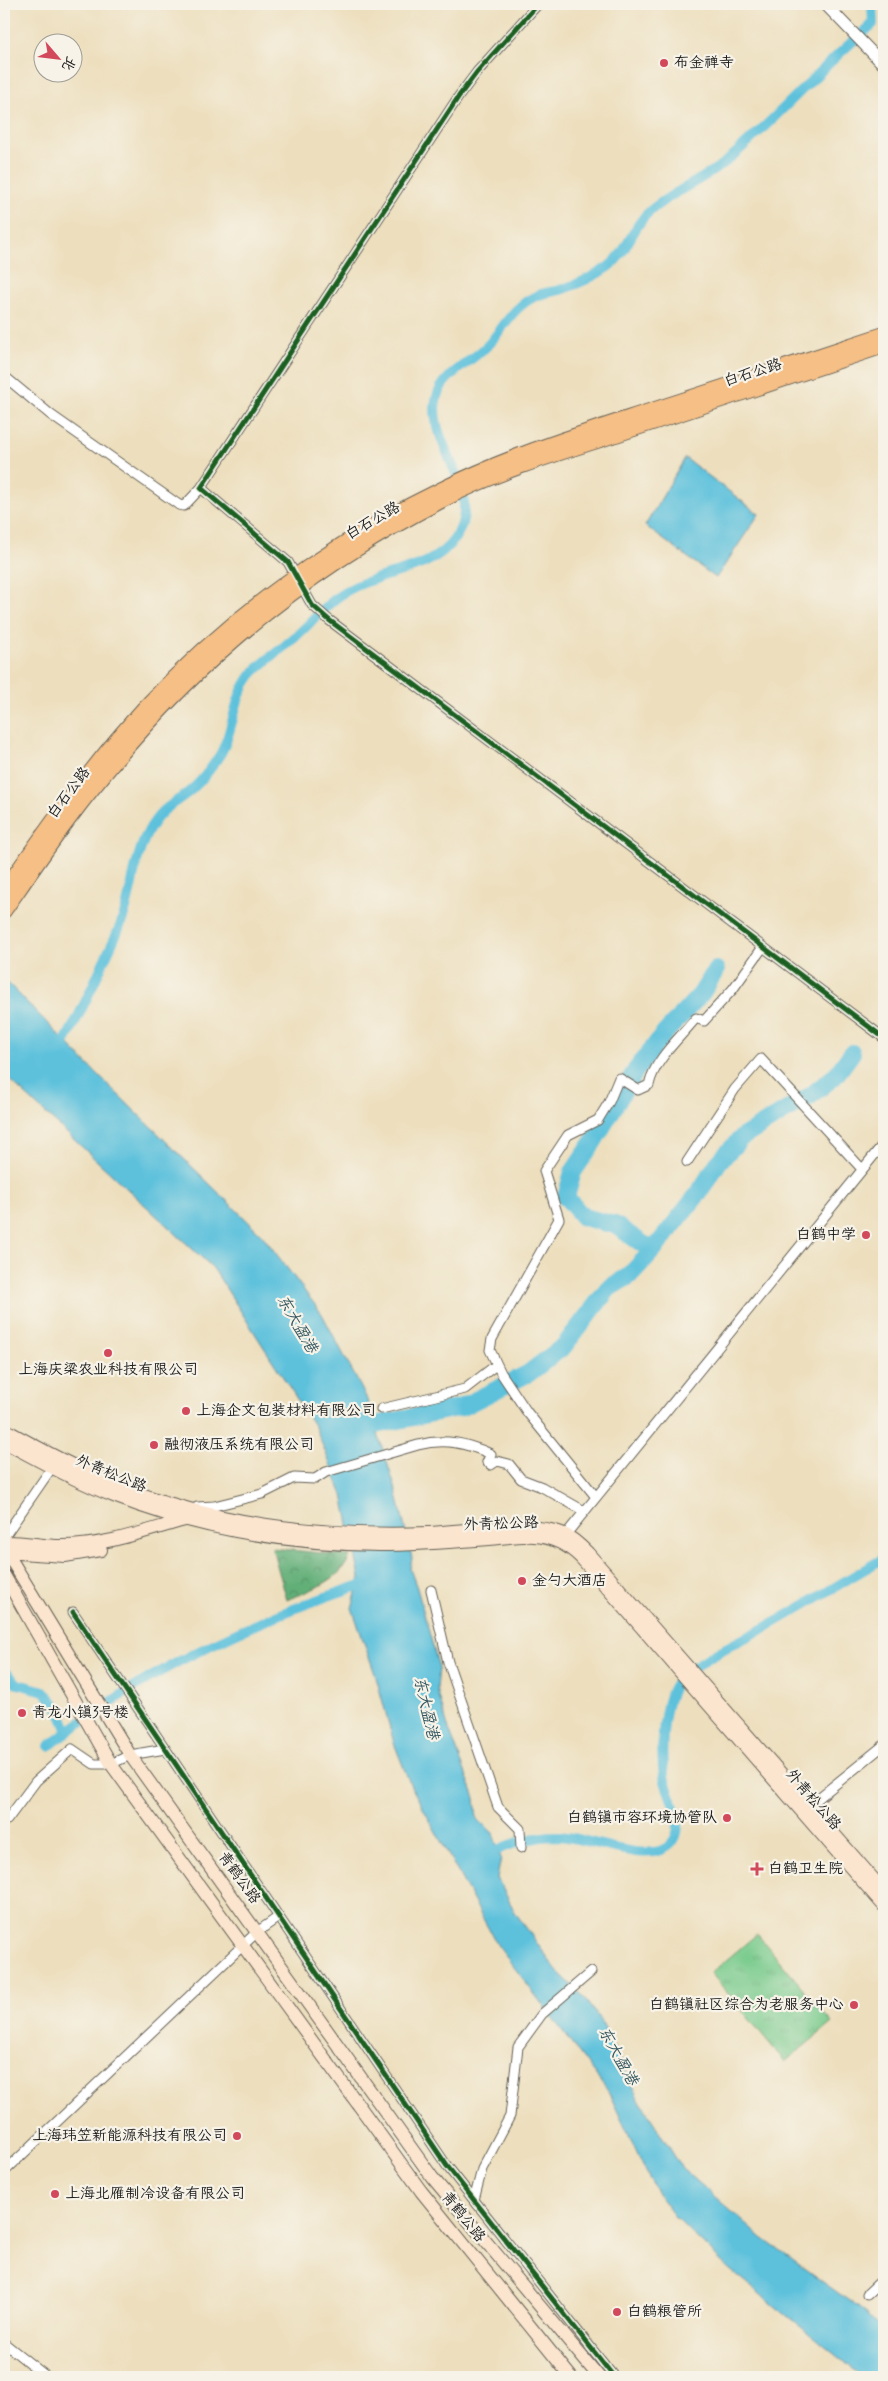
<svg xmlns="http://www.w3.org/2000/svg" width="888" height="2381" font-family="Mynerve,'LXGW WenKai TC',sans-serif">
  <defs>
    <pattern id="forest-crowns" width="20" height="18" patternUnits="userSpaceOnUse" patternTransform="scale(1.25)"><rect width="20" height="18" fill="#62af78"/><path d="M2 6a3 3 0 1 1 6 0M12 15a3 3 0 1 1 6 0" fill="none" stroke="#508e62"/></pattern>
    <pattern id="park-tufts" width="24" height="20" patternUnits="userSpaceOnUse" patternTransform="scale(1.25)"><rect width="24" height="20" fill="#79cb8d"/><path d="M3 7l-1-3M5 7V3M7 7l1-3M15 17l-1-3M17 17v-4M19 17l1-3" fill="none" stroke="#68ae79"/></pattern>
  </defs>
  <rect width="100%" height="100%" fill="#f7f3e8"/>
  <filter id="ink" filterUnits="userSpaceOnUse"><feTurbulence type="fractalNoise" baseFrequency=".02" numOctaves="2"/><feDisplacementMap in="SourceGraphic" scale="10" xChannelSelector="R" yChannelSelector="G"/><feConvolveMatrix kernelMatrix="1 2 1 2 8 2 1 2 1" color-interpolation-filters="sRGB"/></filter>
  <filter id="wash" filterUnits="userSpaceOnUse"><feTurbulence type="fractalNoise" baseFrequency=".0096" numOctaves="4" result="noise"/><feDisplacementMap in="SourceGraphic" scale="20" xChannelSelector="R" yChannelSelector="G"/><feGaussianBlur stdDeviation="1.12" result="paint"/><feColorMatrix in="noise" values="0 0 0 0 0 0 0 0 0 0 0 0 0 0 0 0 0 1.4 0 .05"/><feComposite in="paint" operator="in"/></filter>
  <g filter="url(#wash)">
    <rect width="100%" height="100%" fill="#eddfbe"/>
    <path fill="url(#forest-crowns)" stroke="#3f664a" d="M272,1548L350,1556C341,1581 310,1590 287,1600Z"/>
    <path fill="url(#park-tufts)" stroke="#4a7454" d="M757,1934L832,2023L785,2062L711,1973Z"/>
    <path fill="#5dc1dc" stroke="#3c6e7c" d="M685,458L759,514L716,578L645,526Z
      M4,979L99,1076L262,1235L322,1314L366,1397L396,1490L412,1558L410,1569L417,1588L439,1668L437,1689L447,1724L475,1798L477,1819L493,1833L501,1858L497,1878L515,1912L556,1970L580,1993L601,2021L636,2094L682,2168L762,2238L859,2308L881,2328L880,2331L884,2335V2377H863L729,2269L675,2217L661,2198L649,2178L608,2091L498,1946L411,1786L394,1743L376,1677L352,1608L360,1578L343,1495L315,1427L213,1268L4,1075Z"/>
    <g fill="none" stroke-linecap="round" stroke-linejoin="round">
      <path stroke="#5dc1dc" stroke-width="10" d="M58,1053C75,1026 87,998 100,970C107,953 117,936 123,918C133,889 134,857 149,830C161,808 173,805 190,791C202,781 213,766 221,753C235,727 232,699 252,674C265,660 281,650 295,637C311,623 325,605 342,594C377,570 430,575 455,538C489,489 416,435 440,389C450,371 472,361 487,346C504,328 512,307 536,296C545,292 554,292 563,289C578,284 595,276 608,267C628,253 632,226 650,211C673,191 704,180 728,160C779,117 821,66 873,24L872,4
        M4,1671L18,1684L44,1691L57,1706L68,1731
        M49,1746C143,1672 256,1618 370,1582
        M486,1855C510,1844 531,1836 558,1836C588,1837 648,1866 670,1845C688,1828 670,1799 665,1781C660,1756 662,1711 673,1688C684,1665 747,1638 770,1625C809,1603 846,1580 884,1558"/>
      <path stroke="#5dc1dc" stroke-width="18" d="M652,1250L615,1225L583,1217L566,1197L573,1172L594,1141L636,1070L663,1035L701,994L716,970
        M375,1425L462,1407L529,1373L564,1346L609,1288L629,1276L656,1247L698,1194L718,1163L741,1138L810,1096L835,1076L852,1053"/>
    </g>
  </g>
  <g filter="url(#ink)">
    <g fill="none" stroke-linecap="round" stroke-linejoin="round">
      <defs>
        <path id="minor" d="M538,4L477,72L459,96L201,488L288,562L312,605L329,620L884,1038
          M4,376L51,415L179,505L184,506L201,488
          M687,1162L735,1089L761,1059L862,1169
          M381,1409L465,1389L496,1365
          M596,1497L527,1412L501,1373L490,1350L492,1339L559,1219L544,1171L568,1135L598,1120L609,1102L619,1078L638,1090L649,1085C654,1060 680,1038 696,1018L704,1021L733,989L763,947
          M197,1507L214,1506L262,1494L294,1478L315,1479L326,1472L418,1445C445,1438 466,1443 491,1454L487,1462L491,1465L497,1461L509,1464L521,1479L542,1487L584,1511
          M4,1537L55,1463
          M563,1538L884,1143
          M431,1590L448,1662L498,1807L520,1829L521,1848
          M73,1612L447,2166L614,2377
          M805,1809L884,1745
          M7,1820L36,1781L72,1749L94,1764H111L130,1755L165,1749
          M4,2172L257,1932L277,1918
          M474,2200L482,2169L510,2116L518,2047L542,2014L591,1972
          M867,2294L884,2278
          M4,2343L47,2377"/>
        <path id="tertiary" d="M825,4L884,65"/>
        <path id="secondary" d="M4,1429C42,1450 79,1470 120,1486C218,1525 324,1537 429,1533C465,1531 532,1520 564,1534C573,1538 581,1546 588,1553L884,1891
          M4,1442C40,1461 77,1482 116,1497C199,1529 290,1544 379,1545C416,1545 452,1542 489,1539C504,1538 519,1535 534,1536C552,1537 569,1546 581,1558L884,1906
          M4,1542C23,1541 42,1546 61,1546C105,1546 146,1531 188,1519
          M4,1548L130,1755L432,2177L599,2377
          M4,1552L65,1556L101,1550
          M4,1575L111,1764L421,2191L571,2377"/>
        <path id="primary" d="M4,890C48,827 93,764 145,707C229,617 332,542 442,489C508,456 579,434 649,411C727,386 806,360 884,334
          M4,911C36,865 67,819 103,776C197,660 312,566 445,499C501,470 563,452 622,433C709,404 797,375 884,346"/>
      </defs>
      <use href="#minor" stroke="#656055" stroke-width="11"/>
      <use href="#tertiary" stroke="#656055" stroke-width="13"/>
      <use href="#secondary" stroke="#656055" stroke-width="14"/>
      <use href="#primary" stroke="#656055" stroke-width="16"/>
      <use href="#minor" stroke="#fff" stroke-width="9"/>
      <use href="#tertiary" stroke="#fff" stroke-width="11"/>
      <use href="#secondary" stroke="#fbe5cf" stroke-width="12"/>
      <use href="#primary" stroke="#f5bf86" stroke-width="14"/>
      <defs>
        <path id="cycleway" d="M538,4L477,72L459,96L201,488L288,562L312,605L329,620L884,1038
          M73,1612L447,2166L614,2377"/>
      </defs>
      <use href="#cycleway" stroke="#f7f3e8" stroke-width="8"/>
      <use href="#cycleway" stroke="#1b5e20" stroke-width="5"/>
    </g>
  </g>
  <g fill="#d1495b" stroke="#f7f3e8" stroke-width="2">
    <circle cx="664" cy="63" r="5"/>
    <circle cx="866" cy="1235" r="5"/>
    <circle cx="108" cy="1353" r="5"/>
    <circle cx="186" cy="1411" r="5"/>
    <circle cx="154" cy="1445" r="5"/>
    <circle cx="522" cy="1581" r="5"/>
    <circle cx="22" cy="1713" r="5"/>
    <circle cx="727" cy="1818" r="5"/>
    <path d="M754.5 1861.5h5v5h5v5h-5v5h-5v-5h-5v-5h5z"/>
    <circle cx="854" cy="2005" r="5"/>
    <circle cx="237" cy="2136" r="5"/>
    <circle cx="55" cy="2194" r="5"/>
    <circle cx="617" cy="2312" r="5"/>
  </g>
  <g text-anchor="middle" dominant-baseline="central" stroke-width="4.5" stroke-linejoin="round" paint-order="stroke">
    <g font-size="15" fill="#1c1c1c" stroke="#f7f3e8" text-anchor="start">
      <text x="674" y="63">布金禅寺</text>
      <text x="856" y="1235" text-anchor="end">白鹤中学</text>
      <text x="108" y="1370" text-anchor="middle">上海庆梁农业科技有限公司</text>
      <text x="196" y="1411">上海企文包装材料有限公司</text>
      <text x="164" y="1445">融彻液压系统有限公司</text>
      <text x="532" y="1581">金勺大酒店</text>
      <text x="32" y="1713">青龙小镇3号楼</text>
      <text x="717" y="1818" text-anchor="end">白鹤镇市容环境协管队</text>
      <text x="768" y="1869">白鹤卫生院</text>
      <text x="844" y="2005" text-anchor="end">白鹤镇社区综合为老服务中心</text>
      <text x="227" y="2136" text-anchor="end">上海玮笠新能源科技有限公司</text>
      <text x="65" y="2194">上海北雁制冷设备有限公司</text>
      <text x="627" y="2312">白鹤粮管所</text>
    </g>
    <g font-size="15" fill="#1c1c1c" stroke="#f7f3e8">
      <text transform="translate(753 373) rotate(-18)">白石公路</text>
      <text transform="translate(373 521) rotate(-30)">白石公路</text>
      <text transform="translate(69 793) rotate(-53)">白石公路</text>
      <text transform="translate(111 1474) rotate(22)">外青松公路</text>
      <text transform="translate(501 1524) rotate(-2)">外青松公路</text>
      <text transform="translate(813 1800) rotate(49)">外青松公路</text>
      <text transform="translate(239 1878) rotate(54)">青鹤公路</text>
      <text transform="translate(463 2217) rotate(51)">青鹤公路</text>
    </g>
    <g font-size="16" font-style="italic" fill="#33565f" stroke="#f7f3e8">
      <text transform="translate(297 1324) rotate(60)">东大盈港</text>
      <text transform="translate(426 1708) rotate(77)">东大盈港</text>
      <text transform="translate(618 2056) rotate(61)">东大盈港</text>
    </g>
  </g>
  <rect width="888" height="2381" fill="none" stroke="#f7f3e8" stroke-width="20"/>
  <g transform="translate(58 58) rotate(118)"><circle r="24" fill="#f7f3e8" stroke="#9f9d96"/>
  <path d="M0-4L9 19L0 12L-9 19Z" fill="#d1495b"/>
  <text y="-8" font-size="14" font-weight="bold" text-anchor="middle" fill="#1c1c1c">北</text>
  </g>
</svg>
